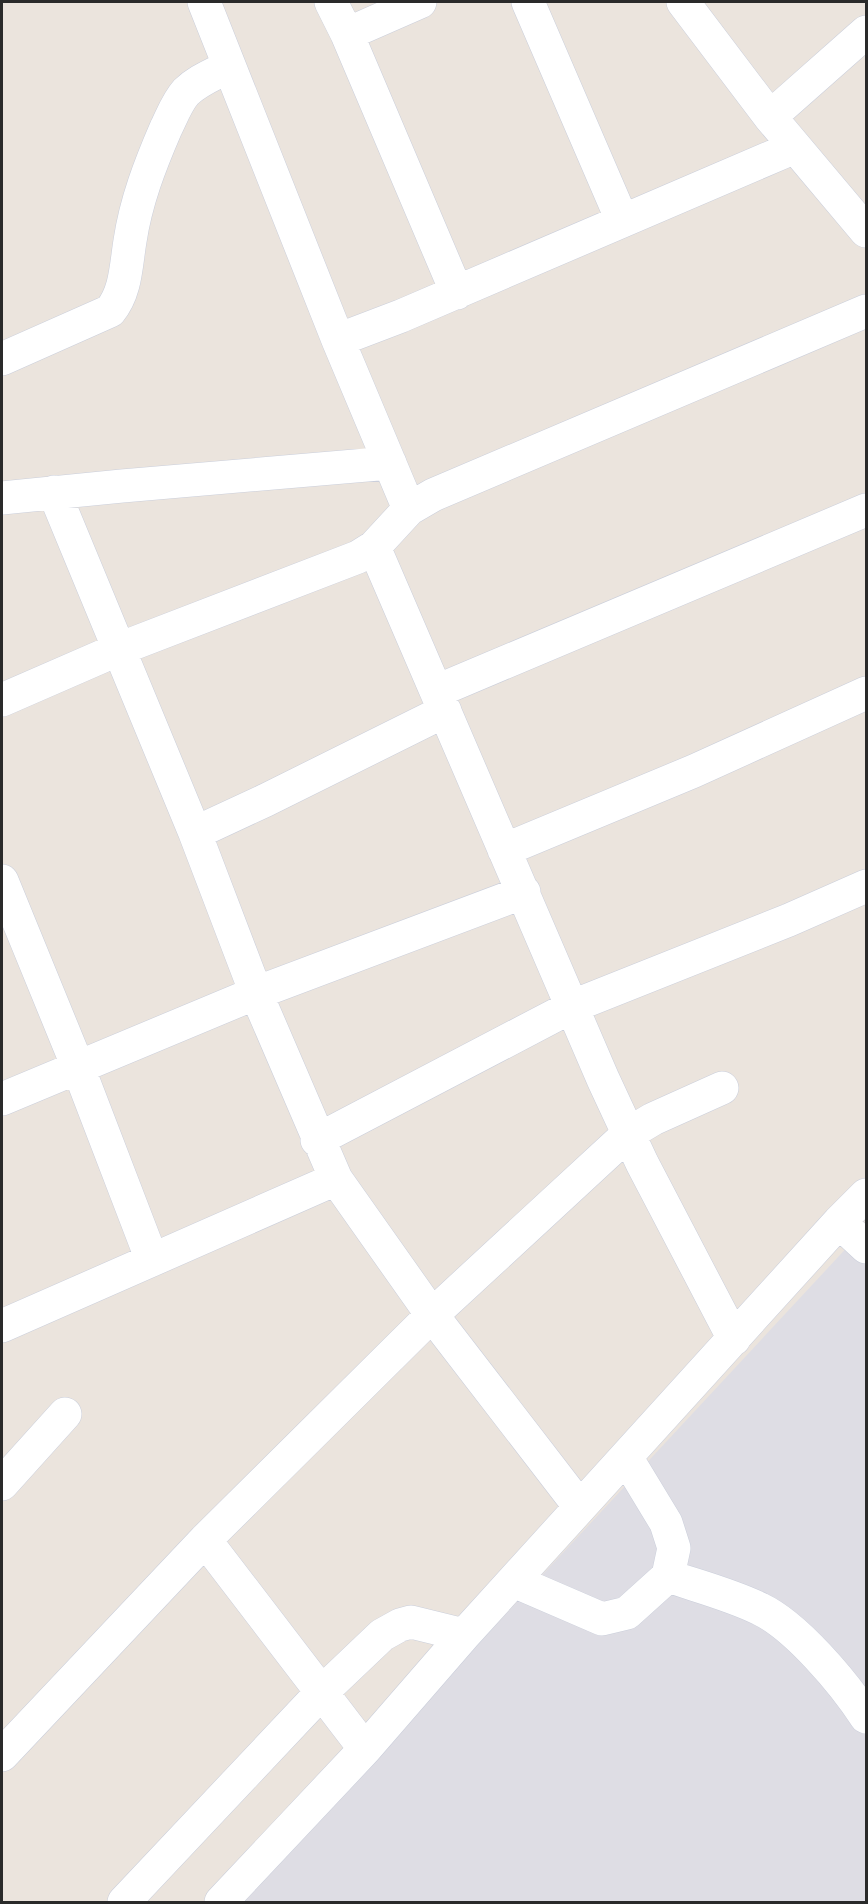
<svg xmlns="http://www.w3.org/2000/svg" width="868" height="1904" font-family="Overpass,sans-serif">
  <rect width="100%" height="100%" fill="#ebe4dd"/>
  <path fill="#dedde4" d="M866,1227V1902H238Z"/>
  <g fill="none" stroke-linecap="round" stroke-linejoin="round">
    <defs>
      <path id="minor" d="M331,2L347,34L457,293
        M528,2L622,220
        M683,2L770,117L866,231
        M347,34L420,2
        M770,117L866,32
        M338,340L401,316L795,147
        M2,359L110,311C126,292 126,265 130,241C136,201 150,165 166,128C172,116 177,102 186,92C198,80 215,74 229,66
        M54,492L195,833L256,993L336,1179L432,1315L580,1507
        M2,498L122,486L390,463
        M409,509L433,495L866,311
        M374,547L603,1079L642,1163L734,1339
        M437,691L866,510
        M2,700L119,649L358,557L374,547L409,509L338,340L204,2
        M195,833L266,800L445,711
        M504,850L694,771L866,693
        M2,881L78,1067L152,1260
        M2,1099L256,993L524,892
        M317,1140L573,1006L789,920L866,886
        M839,1222L866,1247
        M2,1326L336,1179
        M2,1484L65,1414
        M205,1540L365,1749
        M668,1576C697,1586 732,1595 760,1609C796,1626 844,1683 866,1717
        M514,1581L602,1619L627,1613L668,1576L674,1548L666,1523L626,1457
        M2,1755L205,1540L432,1315L628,1134L653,1119L722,1088
        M124,1902L321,1693L382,1635L400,1625L411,1622L464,1635
        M221,1902L365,1749L464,1635L839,1222L866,1195"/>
    </defs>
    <use href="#minor" stroke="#cbcfdb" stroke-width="34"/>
    <use href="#minor" stroke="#fff" stroke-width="33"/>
  </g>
  <rect width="868" height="1904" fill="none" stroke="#2a2a2a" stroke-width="6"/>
</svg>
